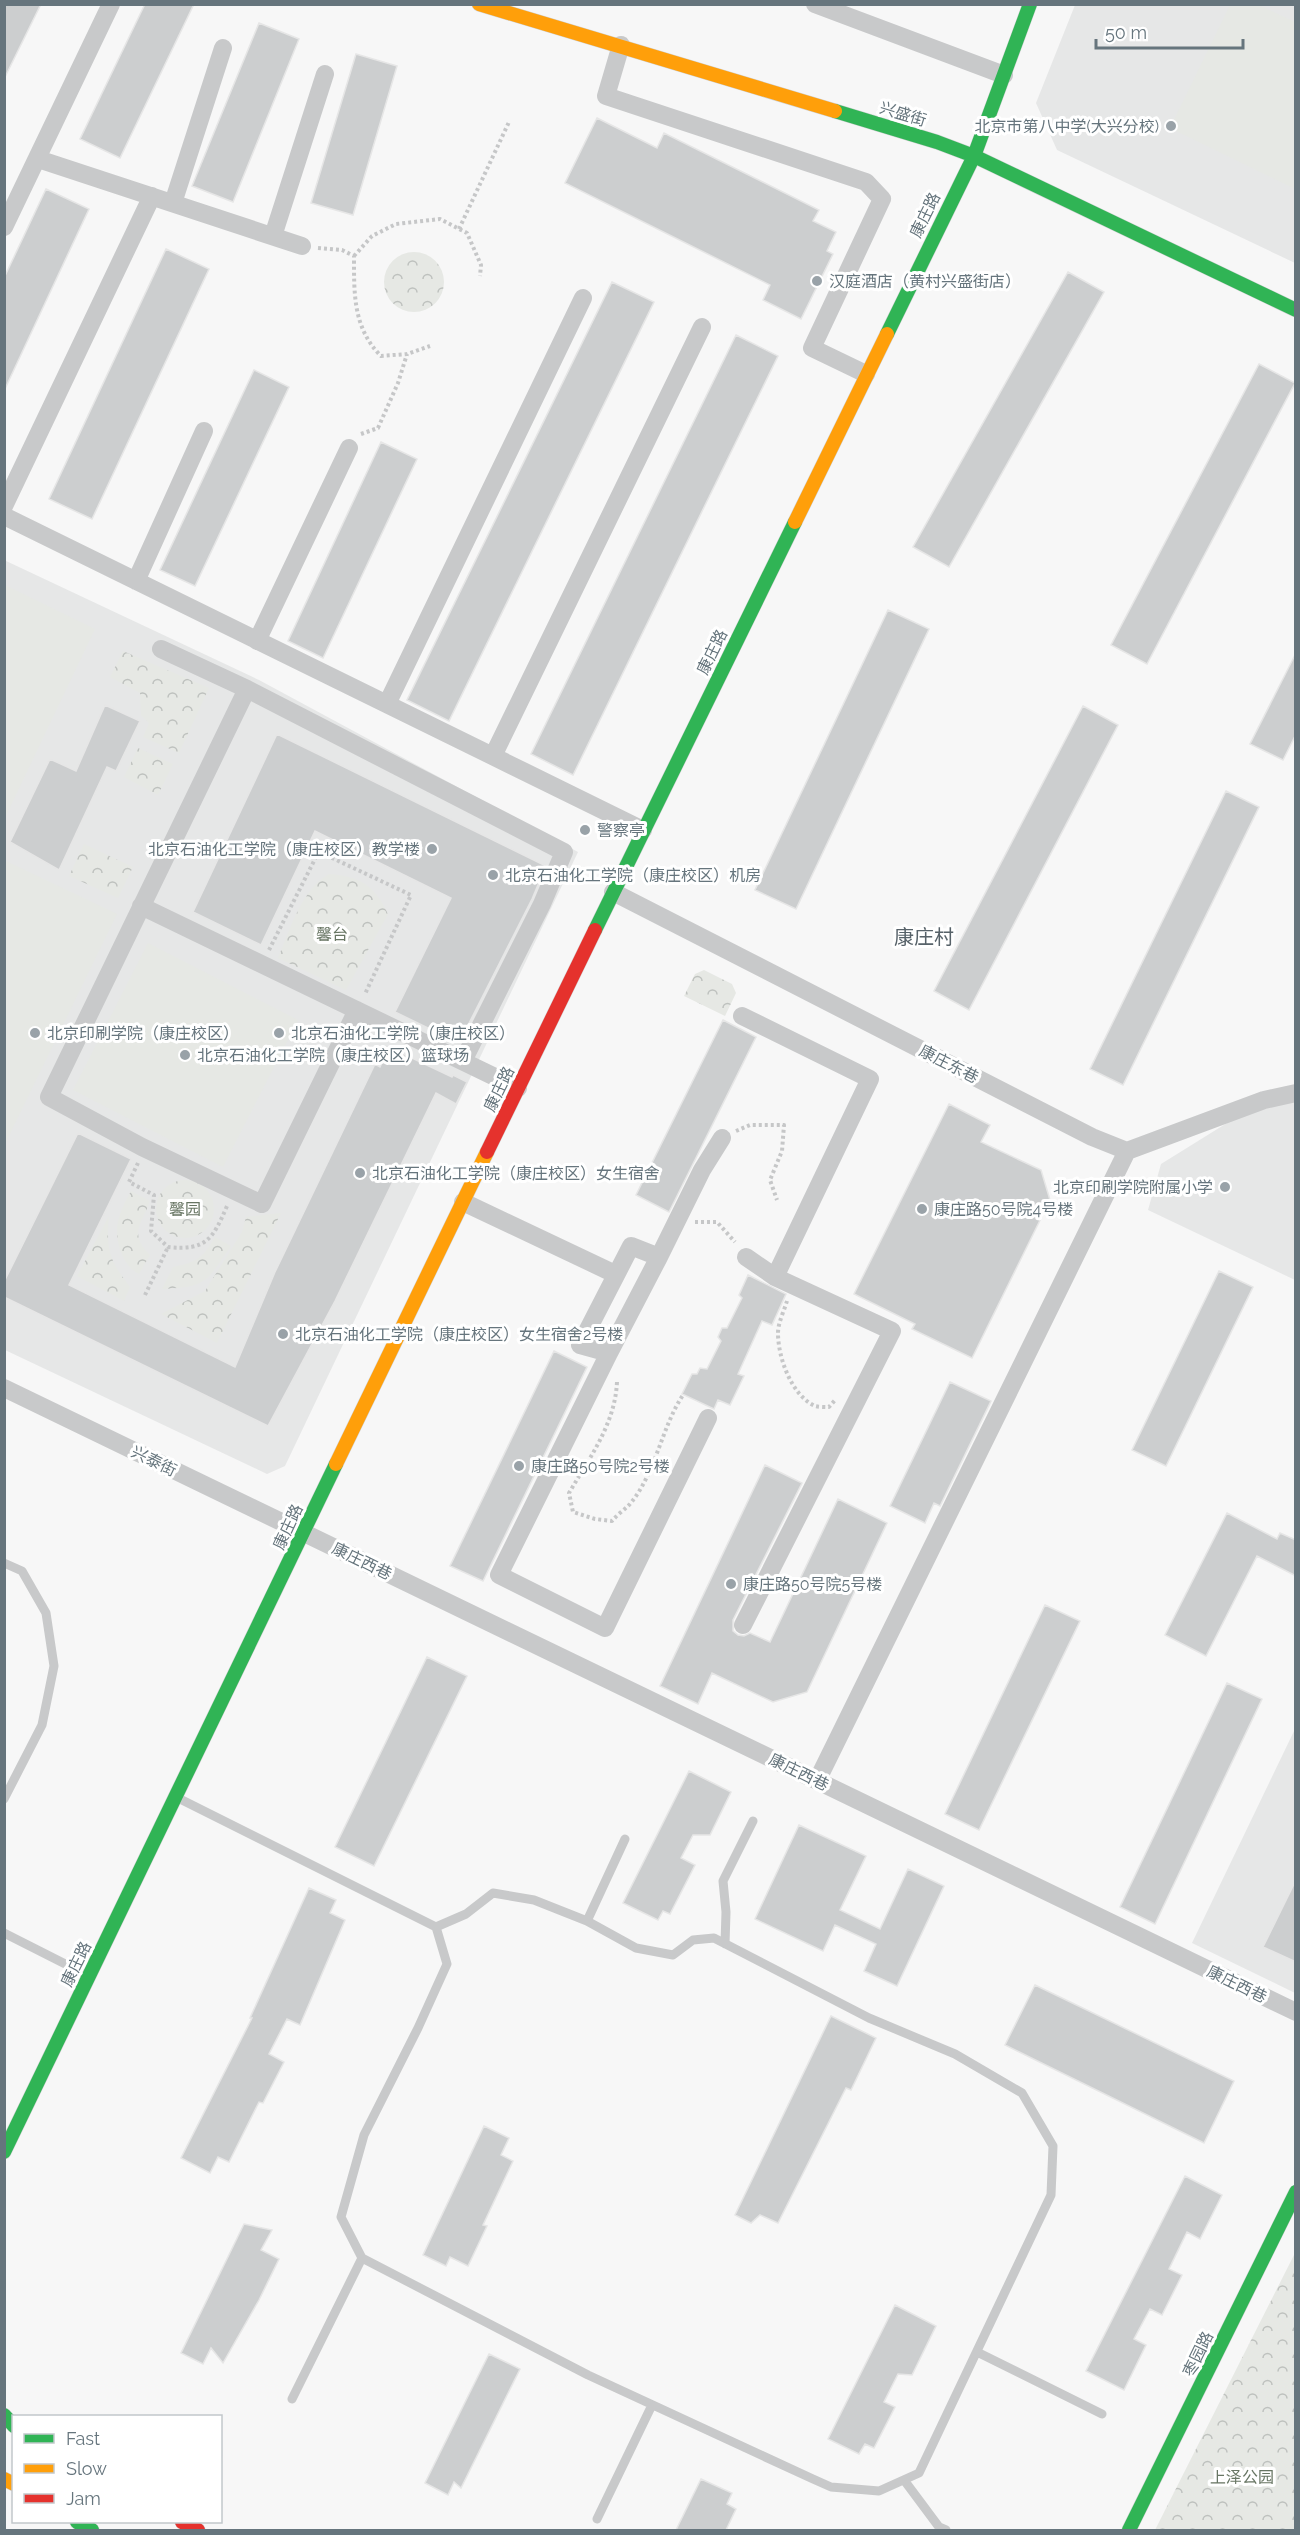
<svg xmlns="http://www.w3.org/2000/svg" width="1300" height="2535" font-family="Raleway,'Noto Sans SC',sans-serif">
  <defs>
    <pattern id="forest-crowns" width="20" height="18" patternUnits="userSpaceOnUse" patternTransform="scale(1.5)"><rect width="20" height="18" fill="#e6e8e4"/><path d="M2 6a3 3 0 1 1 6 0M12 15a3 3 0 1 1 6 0" fill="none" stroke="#bec1be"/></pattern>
  </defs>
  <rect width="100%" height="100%" fill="#f7f7f7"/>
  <path fill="#e6e7e7" d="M1075,5H1295V263L1057,150L1036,103Z
    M4,560L259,680L578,852L285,1466L267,1474L5,1350Z
    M1295,1093V1280L1148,1210L1161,1164L1264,1100Z
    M1295,1729V1993L1192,1943Z"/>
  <path fill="#e6e8e4" d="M1230,5H1259L1295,22V189L1170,128Z
    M5,585L95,629L5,818Z
    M4,860L117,914L5,1144H4Z
    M148,943L298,1020L223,1167L73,1090Z"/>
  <path fill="url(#forest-crowns)" d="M384 282a30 30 0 1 1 60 0a30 30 0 1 1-60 0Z
    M123,651L209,688L179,753L143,737L149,723L141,715L140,693L110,677Z
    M138,748L173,764L158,795L124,777Z
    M84,844L133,867L118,898L69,876Z
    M329,874C360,876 375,886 388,914L346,990L278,958C290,930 301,890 329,874Z
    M704,970L732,984L736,993L725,1016L684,996L695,974Z
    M156 1209a29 29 0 1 1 58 0a29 29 0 1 1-58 0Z
    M131,1191L150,1201C142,1224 128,1233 150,1255L139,1274C131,1270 124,1261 121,1252C112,1228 119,1213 131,1191Z
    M281,1213L217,1343L161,1314L205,1291L242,1232L246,1217Z
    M109,1216C106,1251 109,1259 130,1287L124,1301L77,1276Z
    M215,1237L231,1246C206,1282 208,1287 162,1289L173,1267C197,1262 203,1258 215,1237Z
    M1295,2253V2530H1155Z"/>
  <path fill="#cccecf" stroke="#e6e6e6" stroke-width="1.5" d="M4,4H41L4,79Z
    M145,4H194L120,158L80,139Z
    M259,23L299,39L233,202L192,186Z
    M356,54L397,66L353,215L311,203Z
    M597,118L657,148L664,133L819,210L813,221L836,232L827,251L833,254L801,319L763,300L770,285L565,183Z
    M46,189L89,209L4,391V278Z
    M166,249L209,269L92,519L49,499Z
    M1068,272L1104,292L949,567L913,547Z
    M612,282L654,302L449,721L407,700Z
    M736,335L778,356L573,775L531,754Z
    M1259,364L1295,383L1147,664L1111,645Z
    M254,370L289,387L195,586L160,570Z
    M381,442L417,459L323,658L288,641Z
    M888,610L929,629L796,909L755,890Z
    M1296,653V734L1283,760L1250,744Z
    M105,705L140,721L116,771L107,767L59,870L10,842L50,759L76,771Z
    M1083,706L1118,725L969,1010L934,991Z
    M277,734L546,866L532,899L459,1043L395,1012L451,898L315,831L261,945L193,912Z
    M1226,791L1259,807L1123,1085L1090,1069Z
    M723,1020L756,1037L669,1212L636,1195Z
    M393,1049L452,1077L453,1075L467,1082L456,1104L436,1093L335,1301L268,1426L4,1297V1282L78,1133L131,1159L69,1285L235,1367L275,1272L375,1064L380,1067L384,1058L388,1060Z
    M949,1104L990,1125L981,1142L1041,1170L1050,1200L972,1358L912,1329L915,1324L854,1294Z
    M1219,1271L1253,1287L1166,1466L1132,1450Z
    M748,1275L786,1294L772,1325L762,1321L738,1374L744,1376L730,1405L718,1400L714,1409L682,1394L692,1374H697L700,1368L707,1369L721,1341L718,1337L722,1328H727L742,1298L739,1295Z
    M554,1351L587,1367L483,1581L450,1566Z
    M950,1382L991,1401L940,1506L934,1503L925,1523L890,1506Z
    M765,1465L802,1483L733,1620V1631L738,1635L744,1636L750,1633L770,1642L838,1499L887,1523L807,1692L773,1702L712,1673L698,1704L660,1686Z
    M1227,1513L1277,1539L1280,1533L1296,1540V1576L1257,1556L1206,1656L1165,1635Z
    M1045,1605L1080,1621L979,1830L945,1814Z
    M427,1657L467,1676L374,1866L335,1847Z
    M1227,1683L1262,1699L1155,1924L1120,1907Z
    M689,1771L731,1792L710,1835H693L681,1858L695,1865L670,1914L663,1911L658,1920L623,1903Z
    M799,1825L866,1856L840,1910L880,1929L908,1869L944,1886L897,1986L864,1971L876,1944L835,1925L823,1951L755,1919Z
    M1296,1880V1962L1263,1947Z
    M309,1888L336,1900L330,1913L345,1920L300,2025L287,2019L269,2054L284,2062L263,2103L259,2102L229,2162L218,2157L210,2173L181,2158L252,2018H250Z
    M1035,1985L1234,2081L1204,2143L1005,2045Z
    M831,2016L876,2038L851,2090L846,2088L778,2223L760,2215L751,2223L735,2215Z
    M484,2126L509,2138L501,2155L513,2161L483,2225L487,2226L468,2266L450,2257L446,2266L423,2255Z
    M1185,2176L1222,2195L1200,2239L1187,2232L1169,2269L1182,2275L1162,2315L1150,2309L1134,2339L1146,2345L1124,2390L1086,2371Z
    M244,2224L272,2230L261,2250L279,2259L259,2300L223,2363L211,2348L203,2364L181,2353Z
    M895,2305L936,2326L912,2375L898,2374L884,2402L895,2407L874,2448L865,2444L859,2454L828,2439Z
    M489,2354L520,2369L461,2488L454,2482L448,2495L425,2483Z
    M701,2479L732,2493L727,2504L736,2509L726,2530H676Z"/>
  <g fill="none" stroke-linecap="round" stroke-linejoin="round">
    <defs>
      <path id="fast" d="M835,111L937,142L974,156L1296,310
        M887,334L974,156L1030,4
        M595,930L795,522
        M4,2152L336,1464
        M4,2415L14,2426
        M77,2522L92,2530
        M1129,2530L1296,2192"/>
      <path id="slow" d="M479,4L835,111
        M795,522L887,334
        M336,1464L487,1152
        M4,2479L14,2484"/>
      <path id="jam" d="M487,1152L595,930
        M182,2522L198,2530"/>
    </defs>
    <use href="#fast" stroke="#d2d3d4" stroke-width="15"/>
    <use href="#slow" stroke="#d2d3d4" stroke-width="15"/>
    <use href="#jam" stroke="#d2d3d4" stroke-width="15"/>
    <path stroke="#c6c7c8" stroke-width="4" stroke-dasharray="3 3" stroke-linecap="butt" d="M459,229L509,122
      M318,248L342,250L354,256C354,294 353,328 381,356L407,354L430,346
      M354,256L372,236L396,224L440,219L467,233L481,265L480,276
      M361,434L378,428L398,383L407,354
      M269,950L316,857H330L411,895L365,994
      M736,1131L750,1125H784L782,1151L770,1180L777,1200
      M138,1163L129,1182L154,1195L151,1231L168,1247C206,1251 213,1239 227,1206
      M695,1222H717L735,1242
      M145,1295L168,1247
      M787,1301C784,1311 778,1323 778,1333C778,1357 791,1395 815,1406C819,1407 825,1407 829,1407L836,1399
      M617,1382C615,1424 590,1457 569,1493L573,1512L595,1519L612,1521C617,1515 624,1510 629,1505C656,1474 661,1428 683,1395"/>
    <path stroke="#c8c9ca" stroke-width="9" d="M4,1563L22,1571L46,1613L54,1666L42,1725L4,1799
      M176,1797L436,1927L447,1964L418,2028L364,2135L341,2217L362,2258L588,2375L813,2479L831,2487L879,2491L919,2473L1051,2195L1053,2146L1022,2093L955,2054L869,2018L714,1938L693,1940L673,1955L636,1948L587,1921L534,1900L493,1893L466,1914L436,1927
      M587,1921L625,1839
      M4,1933L89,1976
      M725,1944L726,1912L723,1881L753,1821
      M977,2352L1102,2414
      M292,2399L362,2258
      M904,2480L939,2527L946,2530
      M597,2519L652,2405"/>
    <path stroke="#c8c9ca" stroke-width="18" d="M815,4L1004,75
      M621,45L606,96L866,182L882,199L812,348L866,374
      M38,159L302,246
      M173,203L223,48
      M4,227L111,4
      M273,236L325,74
      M4,506L152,196
      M4,516L643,830
      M136,581L204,431
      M257,641L349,448
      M161,649L247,689L564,852L542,904L463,1061
      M247,689L49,1097L142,1147L262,1204L357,1010
      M387,704L583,298
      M493,756L702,327
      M613,892L1092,1137L1127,1151L1264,1100L1296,1093
      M141,906L518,1088
      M742,1016L870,1079L775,1277
      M463,1202L615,1274
      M659,1257L702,1170L722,1138
      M609,1353L659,1257L631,1246L580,1345L609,1353L499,1575L605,1628L708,1418
      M4,1388L1296,2012
      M743,1625L892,1331L775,1277L746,1257
      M817,1781L1127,1151"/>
    <use href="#fast" stroke="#30b455" stroke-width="14"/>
    <use href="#slow" stroke="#ff9f0a" stroke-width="14"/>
    <use href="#jam" stroke="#e5322d" stroke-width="14"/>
  </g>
  <g fill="#99a2a8" stroke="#fff" stroke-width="2">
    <circle cx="1171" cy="126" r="6"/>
    <circle cx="817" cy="281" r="6"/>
    <circle cx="585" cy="830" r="6"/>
    <circle cx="432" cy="849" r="6"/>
    <circle cx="493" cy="875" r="6"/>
    <circle cx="35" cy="1033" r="6"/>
    <circle cx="279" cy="1033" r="6"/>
    <circle cx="185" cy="1055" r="6"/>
    <circle cx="360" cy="1173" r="6"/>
    <circle cx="1225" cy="1187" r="6"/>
    <circle cx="922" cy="1209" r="6"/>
    <circle cx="283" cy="1334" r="6"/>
    <circle cx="519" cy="1466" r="6"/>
    <circle cx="731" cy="1584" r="6"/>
  </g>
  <g text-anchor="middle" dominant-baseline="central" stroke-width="6" stroke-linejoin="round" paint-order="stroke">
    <g font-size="16" fill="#66757d" stroke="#fff">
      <text transform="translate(903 114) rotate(17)">兴盛街</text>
      <text transform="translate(925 215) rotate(-64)">康庄路</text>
      <text transform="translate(712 652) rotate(-64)">康庄路</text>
      <text transform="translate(949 1064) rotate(27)">康庄东巷</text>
      <text transform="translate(499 1089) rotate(-64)">康庄路</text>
      <text transform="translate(154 1461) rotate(26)">兴泰街</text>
      <text transform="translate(288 1527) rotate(-65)">康庄路</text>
      <text transform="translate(362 1561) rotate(26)">康庄西巷</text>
      <text transform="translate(799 1772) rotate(26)">康庄西巷</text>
      <text transform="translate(76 1964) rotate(-64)">康庄路</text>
      <text transform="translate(1237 1984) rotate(26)">康庄西巷</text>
      <text transform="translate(1198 2354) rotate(-64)">枣园路</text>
    </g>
    <g font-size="16" fill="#66757d" stroke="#fff" text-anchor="start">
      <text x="1159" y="126" text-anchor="end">北京市第八中学(大兴分校)</text>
      <text x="829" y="281">汉庭酒店（黄村兴盛街店）</text>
      <text x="597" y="830">警察亭</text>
      <text x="420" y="849" text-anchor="end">北京石油化工学院（康庄校区）教学楼</text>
      <text x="505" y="875">北京石油化工学院（康庄校区）机房</text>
      <text x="47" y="1033">北京印刷学院（康庄校区）</text>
      <text x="291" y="1033">北京石油化工学院（康庄校区）</text>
      <text x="197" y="1055">北京石油化工学院（康庄校区）篮球场</text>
      <text x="372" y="1173">北京石油化工学院（康庄校区）女生宿舍</text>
      <text x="1213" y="1187" text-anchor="end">北京印刷学院附属小学</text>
      <text x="934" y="1209">康庄路50号院4号楼</text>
      <text x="295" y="1334">北京石油化工学院（康庄校区）女生宿舍2号楼</text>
      <text x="531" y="1466">康庄路50号院2号楼</text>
      <text x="743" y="1584">康庄路50号院5号楼</text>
    </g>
    <g font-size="16" fill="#687664" stroke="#fff">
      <text x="332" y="934">馨台</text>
      <text x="185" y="1209">馨园</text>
      <text x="1242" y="2477">上泽公园</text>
    </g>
    <g font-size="20" fill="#576269" stroke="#fff">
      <text x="924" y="937">康庄村</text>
    </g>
  </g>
  <rect width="1300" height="2535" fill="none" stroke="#66757d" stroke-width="12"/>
  <rect x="12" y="2415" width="210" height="108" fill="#ffffff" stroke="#c2c8cb" stroke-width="1.5"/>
  <rect x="24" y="2434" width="30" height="9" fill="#30b455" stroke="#c2c8cb" stroke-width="1.5"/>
  <text x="66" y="2445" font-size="18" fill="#66757d">Fast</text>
  <rect x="24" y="2464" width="30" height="9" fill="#ff9f0a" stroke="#c2c8cb" stroke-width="1.5"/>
  <text x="66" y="2475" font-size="18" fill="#66757d">Slow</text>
  <rect x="24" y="2494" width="30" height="9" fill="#e5322d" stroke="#c2c8cb" stroke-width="1.5"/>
  <text x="66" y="2505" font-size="18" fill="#66757d">Jam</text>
  <path d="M1096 39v9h147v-9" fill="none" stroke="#66757d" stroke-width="3"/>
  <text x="1105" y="39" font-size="18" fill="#66757d" stroke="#ffffff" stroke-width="4.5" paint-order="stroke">50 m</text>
</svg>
